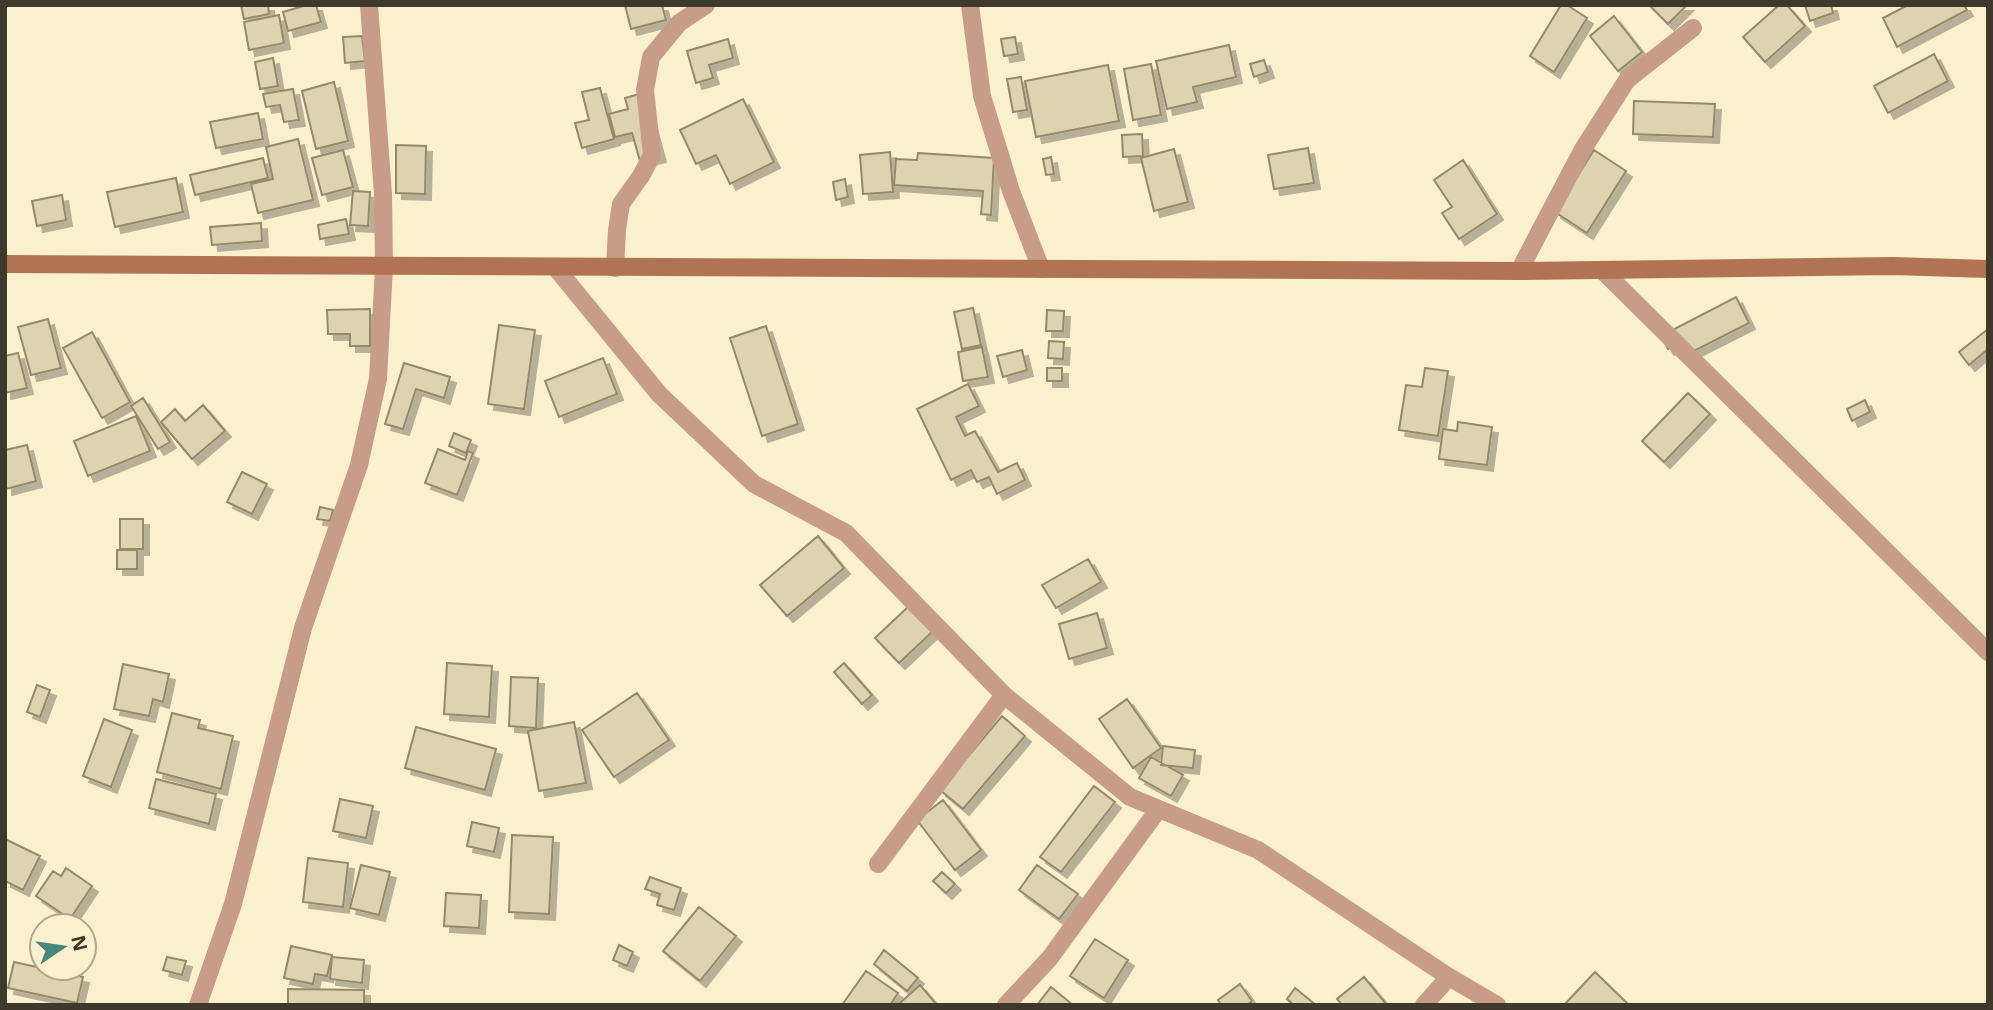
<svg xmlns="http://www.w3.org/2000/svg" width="1993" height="1010" font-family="'Noto Sans',sans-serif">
  <defs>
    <filter id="shadow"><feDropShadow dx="6" dy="6" stdDeviation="0" flood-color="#0004"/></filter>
  </defs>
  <rect width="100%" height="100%" fill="#fbf0cd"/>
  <path fill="#ded3b1" stroke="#948a6a" stroke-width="2" filter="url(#shadow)" d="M241,5H268L269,14L244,19Z
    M307,5H316L321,22L288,31L283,12Z
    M625,5H662L666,20L631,29Z
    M1561,5H1567L1587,18L1554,72L1530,56Z
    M1649,5H1687L1668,24Z
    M1779,5H1787L1805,26L1765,62L1743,37Z
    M1805,5H1831L1833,13L1810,21Z
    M1908,5H1964L1967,10L1897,47L1883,18Z
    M279,15L284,43L249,50L244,22Z
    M1614,16L1642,52L1618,71L1590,36Z
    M362,36L365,61L345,63L343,37Z
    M1015,37L1018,54L1004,56L1001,39Z
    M728,39L733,58L709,65L713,78L696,83L687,51Z
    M1229,45L1236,77L1193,87L1197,102L1167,109L1156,61Z
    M1934,54L1948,81L1888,113L1874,86Z
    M273,58L278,86L260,89L255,62Z
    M1264,60L1268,72L1254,77L1250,64Z
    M1151,64L1161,115L1133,120L1124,69Z
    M1108,65L1119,121L1036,137L1025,81Z
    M1021,77L1027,110L1013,112L1007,79Z
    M334,82L348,141L316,149L302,91Z
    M600,88L614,139L582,148L575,123L589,120L582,92Z
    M293,89L299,120L284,122L280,105L266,107L263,94Z
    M643,93L660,156L640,161L632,133L615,137L609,114L628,109L625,98Z
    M743,99L774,162L730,184L716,155L696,164L680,130Z
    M1634,101L1715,104L1713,137L1633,134Z
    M258,113L263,139L216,148L210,122Z
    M1142,134L1143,156L1123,157L1122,135Z
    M298,139L313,200L258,213L251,184L273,179L266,147Z
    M396,145L426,146L425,194L396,193Z
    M1308,148L1314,183L1274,189L1268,155Z
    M1174,149L1188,202L1154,211L1141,158Z
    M343,150L353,187L322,195L312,158Z
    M1594,150L1626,171L1587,233L1555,212Z
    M890,152L893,192L863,194L860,155Z
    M918,153L994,158L991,215L981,214L983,191L894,185L896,159L917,160Z
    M1051,157L1054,174L1046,175L1043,159Z
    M263,158L268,178L195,195L190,175Z
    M1463,160L1497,214L1459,239L1442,213L1452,207L1434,180Z
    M176,178L183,212L115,227L107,192Z
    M845,179L848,197L836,200L833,182Z
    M353,191L370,192L368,226L350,225Z
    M62,195L66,220L37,226L32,201Z
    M346,219L349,234L320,239L318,225Z
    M261,223L262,241L212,245L210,227Z
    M1736,297L1749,323L1688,354L1682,342L1668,349L1661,336Z
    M973,308L981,345L962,349L954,312Z
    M370,309V346H350V334H328L327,310Z
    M1047,310L1064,311L1063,331H1046Z
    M48,319L61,368L31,375L18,327Z
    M499,325L535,330L524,409L488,404Z
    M766,326L798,424L762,436L730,338Z
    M1988,329V349L1969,365L1959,352Z
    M92,332L130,402L102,418L63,348Z
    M1049,341L1064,342L1063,359L1048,358Z
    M982,347L988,377L963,381L958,352Z
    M1022,350L1027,370L1003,377L997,356Z
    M18,353L27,388L5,393V356Z
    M603,358L617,394L559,417L545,381Z
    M404,363L450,377L444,398L416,389L403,429L385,424Z
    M1047,368H1062V381H1047Z
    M1425,368L1448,371L1438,436L1399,430L1406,385L1422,387Z
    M968,384L979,406L956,417L965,436L975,431L998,472L1017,463L1025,480L997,494L989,477L977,482L971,470L951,480L917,409Z
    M1688,393L1710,414L1664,462L1642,441Z
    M143,398L170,442L158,449L131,406Z
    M1865,400L1870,412L1852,421L1847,409Z
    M203,405L225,431L192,459L161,422L175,409L185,421Z
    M136,416L150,451L88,476L74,441Z
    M1458,422L1492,427L1487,465L1439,459L1443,429L1457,431Z
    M454,433L471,440L466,453L449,446Z
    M27,445L36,481L6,489L5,450Z
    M438,449L465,460L468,451L473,453L457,495L425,483Z
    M242,472L267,484L252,514L227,502Z
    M320,507L333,510L330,521L317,519Z
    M120,519H143V549H120Z
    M818,536L844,568L787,616L760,585Z
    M117,550H137V569H117Z
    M1088,559L1101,582L1056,608L1042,585Z
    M909,606L933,631L899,663L875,638Z
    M1097,613L1107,648L1069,659L1059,624Z
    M447,663L492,666L489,717L444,714Z
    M844,663L872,695L862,704L834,672Z
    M123,664L169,674L163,702L153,699L149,716L114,709Z
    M511,677L538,678L536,728L509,726Z
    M37,685L50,690L40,717L27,712Z
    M637,693L669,740L614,777L582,730Z
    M1127,699L1161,748L1133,768L1099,719Z
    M172,713L200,720L198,728L233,736L221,789L157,772Z
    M1002,716L1025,736L963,809L940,790Z
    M104,719L132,730L111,787L83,776Z
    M574,722L586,783L539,791L528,731Z
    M416,727L496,749L485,790L405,768Z
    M1163,746L1195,750L1193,768L1161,765Z
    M1151,757L1183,775L1171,796L1139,778Z
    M156,779L216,794L209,824L149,808Z
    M1094,786L1115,802L1061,872L1040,857Z
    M340,799L373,806L366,838L333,831Z
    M943,800L981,850L955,870L917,820Z
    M472,822L499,828L494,852L467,846Z
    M512,835L553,837L549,914L509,912Z
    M5,839L40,856L23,890L5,881Z
    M308,858L348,863L343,907L303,902Z
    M361,865L390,872L379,915L350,908Z
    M1037,865L1078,894L1059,919L1019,890Z
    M66,868L92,886L70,919L36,896L53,871L61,876Z
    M942,872L955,884L946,893L933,881Z
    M650,877L681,888L674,910L657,905L660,894L645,889Z
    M446,893L481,895L479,928L444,926Z
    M699,907L736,936L700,981L663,951Z
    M1095,939L1128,960L1104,998L1070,976Z
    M619,945L633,952L627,966L613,960Z
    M291,946L332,955L327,976L315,974L313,984L284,978Z
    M884,950L918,978L907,991L874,964Z
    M167,957L186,961L182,975L163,970Z
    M332,957L364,960L362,983L330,979Z
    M14,962L83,977L77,1003L8,988Z
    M866,971L898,993L890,1005H842Z
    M1595,972L1629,1005H1564Z
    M1364,977L1387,1005H1342L1337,999Z
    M1240,984L1252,1001L1247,1005H1221L1218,1000Z
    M920,985L937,1005H902L900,1003Z
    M1051,987L1073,1005H1037Z
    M1295,988L1316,1005H1294L1287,999Z
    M288,989L364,990V1005H288Z"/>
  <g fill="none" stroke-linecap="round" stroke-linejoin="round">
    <path stroke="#c79d89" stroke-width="18" d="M970,5L982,96L1011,191L1041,269
      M556,268L659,394L754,484L846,533L1004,695L1130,797L1258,850L1449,977L1497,1005
      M615,268L617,230L621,204L641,176L652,155L645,90L651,57L679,23L706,5
      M1602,270L1988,652
      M1519,271L1583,149L1627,80L1693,28
      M878,864L1004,695
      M198,1005L233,904L303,628L359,465L378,379L384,267L383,194L369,5
      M1006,1005L1049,959L1158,810
      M1424,1005L1449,977"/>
    <path stroke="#b07455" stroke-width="18" d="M5,264L1519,271L1893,266L1988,269"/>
  </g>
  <rect width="1993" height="1010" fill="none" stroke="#3e392b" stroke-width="14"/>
  <g transform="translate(63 947) rotate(77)"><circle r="33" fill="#fbf0cd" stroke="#afa78c" stroke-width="2"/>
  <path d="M0-5L12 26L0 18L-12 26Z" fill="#45887b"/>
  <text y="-10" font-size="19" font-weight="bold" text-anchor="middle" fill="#3e392b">N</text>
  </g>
</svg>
